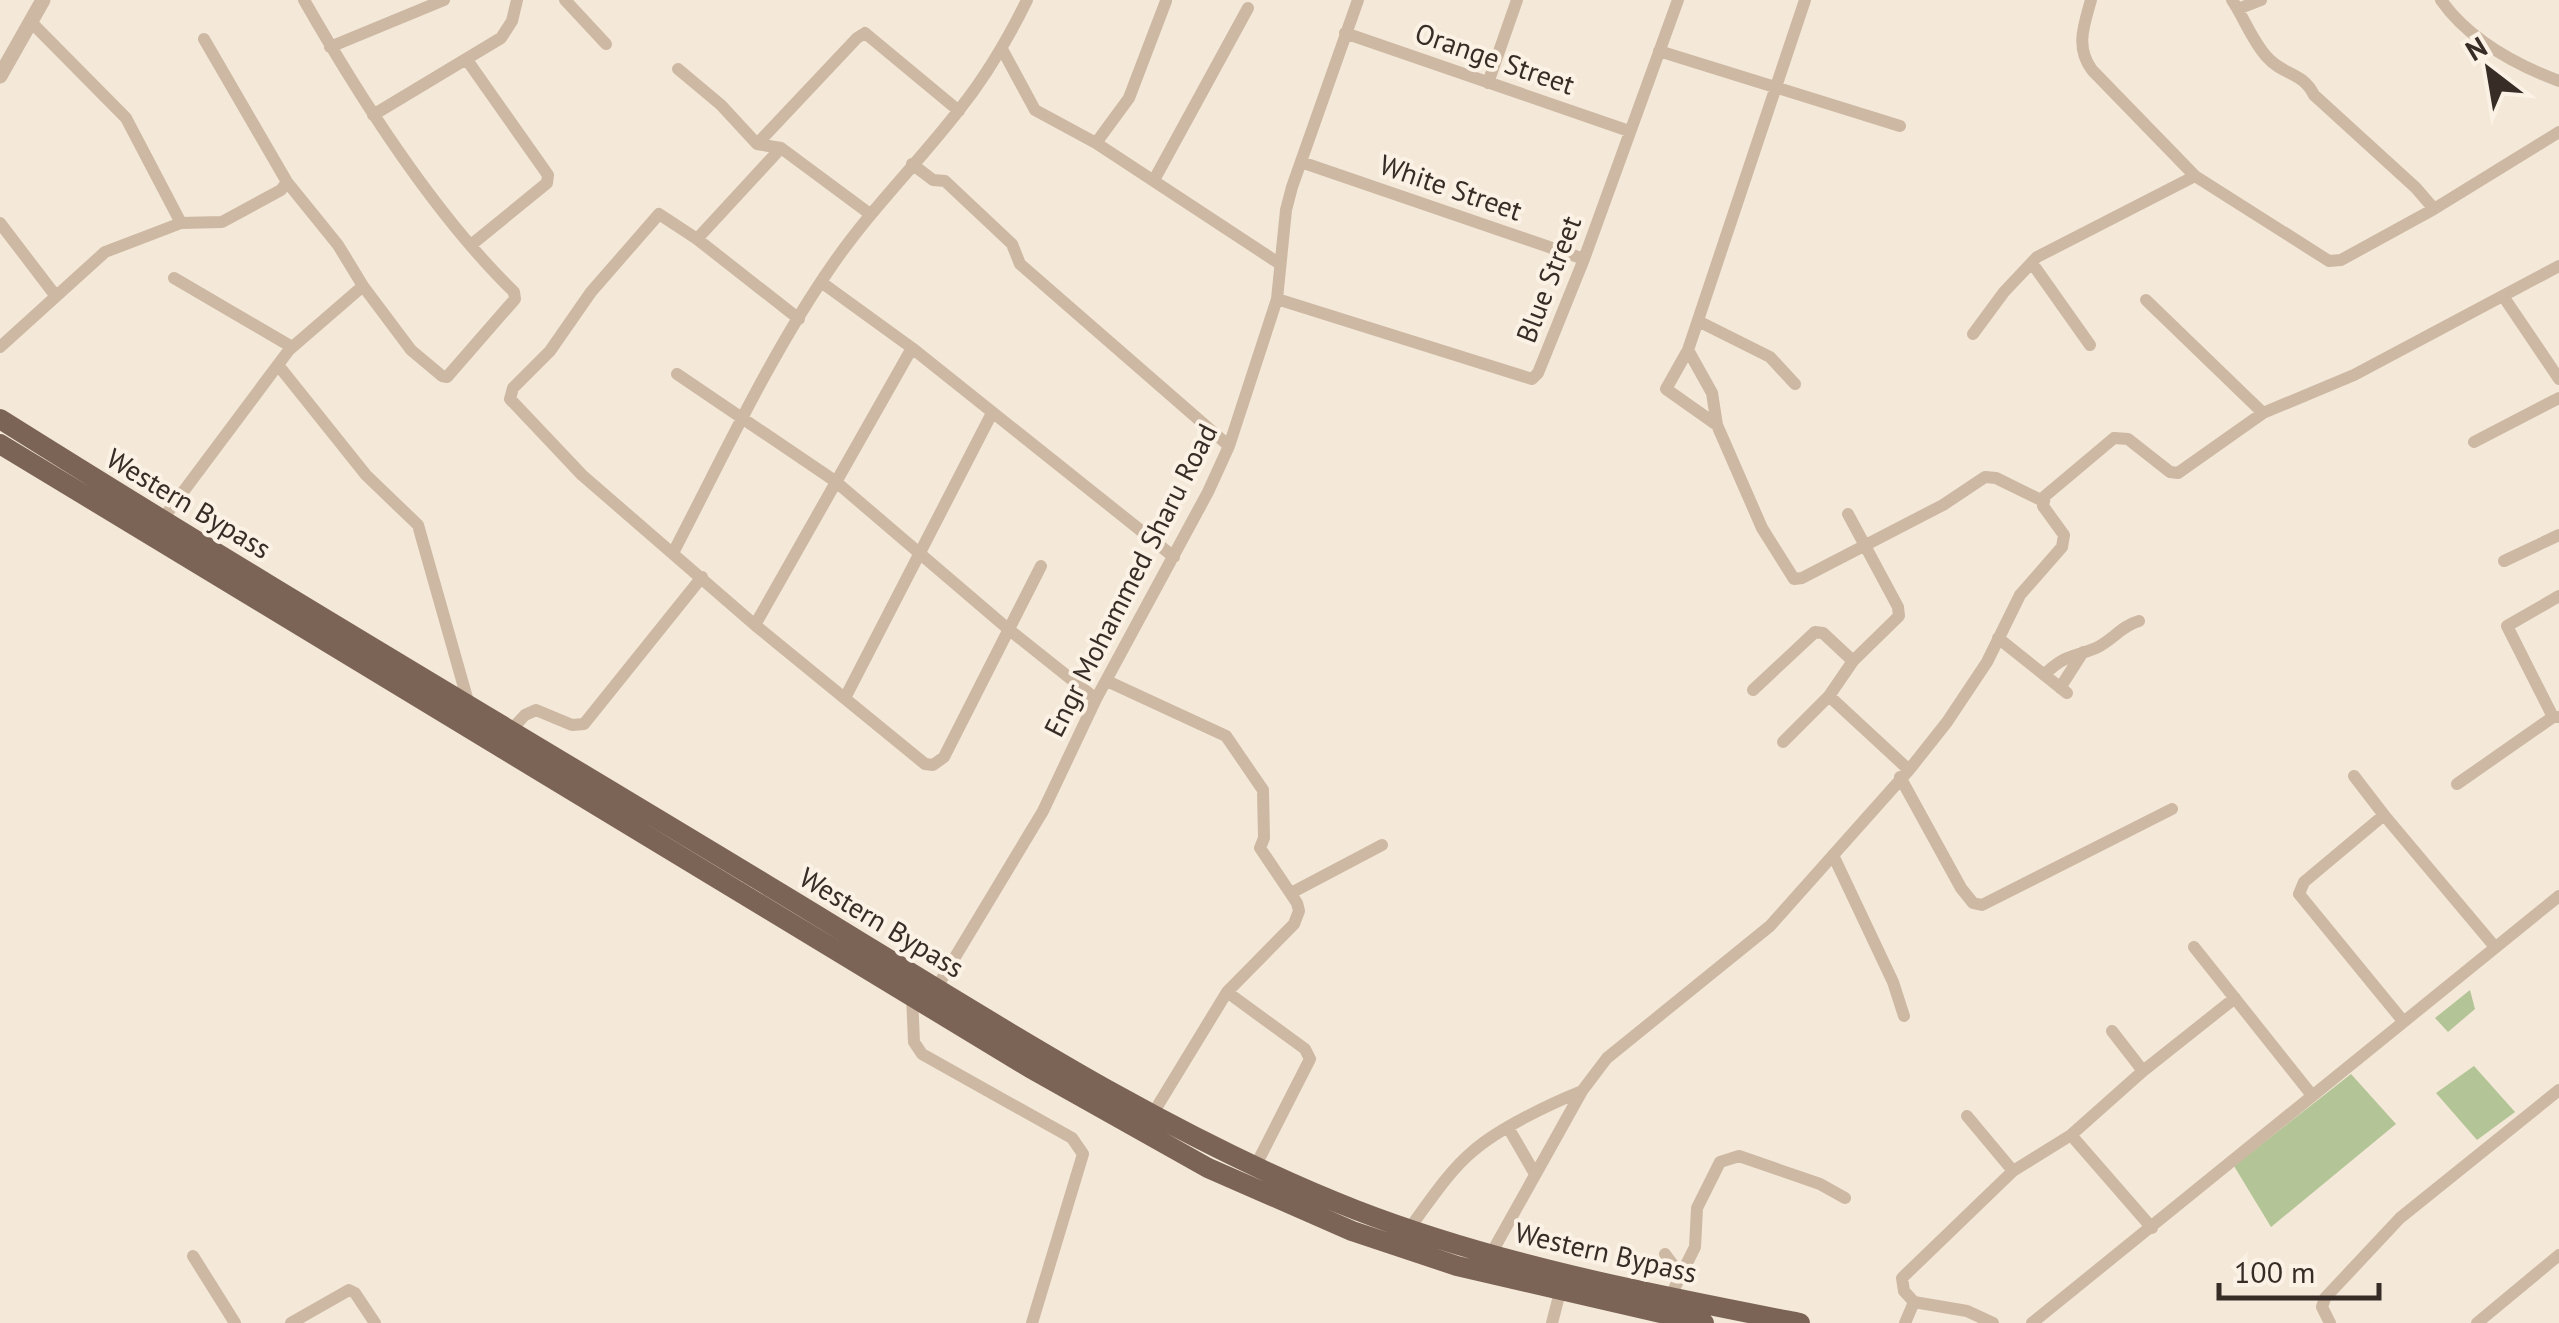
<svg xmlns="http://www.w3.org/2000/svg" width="2559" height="1323" font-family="'PT Sans',sans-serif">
  <rect width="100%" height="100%" fill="#f4e8d8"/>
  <path fill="#b3c496" d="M2470,990L2475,1009L2448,1032L2435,1018Z
    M2474,1066L2515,1112L2477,1140L2436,1093Z
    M2351,1074L2396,1124L2271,1227L2234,1166Z"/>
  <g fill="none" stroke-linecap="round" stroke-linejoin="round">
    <path stroke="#cdb8a3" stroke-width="12" d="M565,0L606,44
      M2091,0C2084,25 2075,47 2092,70L2195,176L2329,261L2341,260L2434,209L2559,132
      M2232,0C2244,18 2252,40 2266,56C2283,76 2302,71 2314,95L2416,188L2434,209
      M2441,0C2469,40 2514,64 2559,81
      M2238,9L2261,0
      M31,22L126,118L181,223
      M1345,33L1629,131
      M204,39L287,182L338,245L363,286L411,350L442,376L447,377L515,299L514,292C433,213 360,98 304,0
      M330,47L444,0
      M1002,49L1035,110L1096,143L1280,264
      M1659,51L1900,126
      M467,60L548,175L547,183L471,245
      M678,69L721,105L757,144L781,148L870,214
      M1488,83L1517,0
      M373,115L501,38L512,21L517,0
      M1096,143L1129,98L1166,1
      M757,144L857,38L865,33L959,111
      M1301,162L1584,259
      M912,164L933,180L945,181L1012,244L1020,264L1229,446
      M1154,180L1248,8
      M0,223L55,295
      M697,239L781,148
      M2032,263L2090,345
      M174,278L292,347
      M821,282L912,348L1174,557
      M2503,296L2559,379
      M1277,299L1532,379L1538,373L1584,259L1678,0
      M2146,300L2263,413
      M799,319L697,239L659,214L591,292L550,351L513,388L510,399L582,475L755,625L925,764L933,765L944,757L1041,566
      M1698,321L1770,357L1795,384
      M1973,334L2004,292L2037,257L2195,176
      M0,347L105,252L181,223L222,222L281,190L287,182
      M1688,350L1712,393L1717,425L1762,528L1794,579L1802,578L1943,505L1985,477L1996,478L2043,501
      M278,365L366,475L418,525L469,705
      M677,374L835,481L1007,628L1096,699
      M1717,425L1666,389L1688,350L1805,0
      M2474,442L2559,398
      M162,520L289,350L363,286
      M674,551C724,455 771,353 833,264C871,209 918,163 959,110C986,76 1008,39 1027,0
      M2504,561L2559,535
      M755,625L912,348
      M1998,638L2067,693
      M2044,675C2065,654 2072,658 2096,648C2113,640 2121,626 2139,621
      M1107,681L1226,736L1263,790L1264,838L1260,848L1297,903L1299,911L1294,924L1227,992L1152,1115
      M2060,688L2083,652
      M1753,690L1815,632L1823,633L1853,661
      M1829,696L1909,770
      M845,698L992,413
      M2553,717L2507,626L2559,596
      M511,730L525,715L536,710L572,725L584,724L702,577
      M1783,742L1829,696L1853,661L1899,616L1898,607L1848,514
      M2354,776L2384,815
      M1900,777L1961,888L1973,903L1982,905L2172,809
      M2457,784L2553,717H2558
      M1833,855L1893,982L1904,1016
      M1291,893L1382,845
      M2194,947L2311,1094
      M937,987L1043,811L1096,699L1208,492L1229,446L1277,299L1286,210L1292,187L1358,0
      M1227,992L1305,1049L1310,1059L1255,1167
      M912,996L914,1042L922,1054L1072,1138L1083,1154L1032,1323
      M2403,1021L2299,894L2304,882L2384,815L2495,947
      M2143,1071L2235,998
      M1967,1116L2013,1171
      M1509,1129L1535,1174
      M2071,1135L2152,1228
      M1409,1229C1429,1202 1448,1172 1473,1151C1499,1128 1550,1104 1582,1091
      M1491,1254L1582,1091L1607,1058L1770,926L1909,770L1947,722L1987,662L2020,595L2062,547L2064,535L2043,506L2045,496L2114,438L2128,439L2170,472L2178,473L2263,413L2354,375L2559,266
      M1665,1254L1680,1274
      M193,1256L235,1323
      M1671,1295L1695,1247L1697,1208L1720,1162L1739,1156L1820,1184L1845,1198
      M291,1323L349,1290L355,1293L375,1323
      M1552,1323L1560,1292
      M1905,1323L1914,1302
      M1993,1323L1967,1311L1914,1302L1904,1291L1902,1278L2013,1171L2071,1135L2143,1071L2112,1031
      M2032,1323L2559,896
      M2330,1323L2322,1307L2325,1298L2400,1218L2559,1090
      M2477,1323L2559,1255"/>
    <path stroke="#cdb8a3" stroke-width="15" d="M0,76L43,0"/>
    <path stroke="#7b6355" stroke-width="20" d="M0,419C253,578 511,730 767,885C957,999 1149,1129 1356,1210C1498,1265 1651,1294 1800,1323
      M0,444L1030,1068L1208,1168L1352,1231L1457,1266L1704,1323"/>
  </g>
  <g text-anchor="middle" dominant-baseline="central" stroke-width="8" stroke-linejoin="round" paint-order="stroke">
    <g font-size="28" fill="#372c26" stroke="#fbf2e5">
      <text transform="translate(1495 58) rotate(19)">Orange Street</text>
      <text transform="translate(1451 187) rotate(19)">White Street</text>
      <text transform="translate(1548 279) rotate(-69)">Blue Street</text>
      <text transform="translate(189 503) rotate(31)">Western Bypass</text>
      <text transform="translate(1130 580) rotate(-63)">Engr Mohammed Sharu Road</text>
      <text transform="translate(882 922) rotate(31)">Western Bypass</text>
      <text transform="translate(1606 1252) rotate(13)">Western Bypass</text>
    </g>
  </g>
  <g transform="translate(2489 70) rotate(329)" stroke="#fbf2e5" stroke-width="8" paint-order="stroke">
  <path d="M0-8L18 38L0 25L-18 38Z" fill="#372c26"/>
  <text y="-15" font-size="28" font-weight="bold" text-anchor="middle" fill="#372c26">N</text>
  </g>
  <path d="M2219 1283v15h160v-15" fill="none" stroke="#372c26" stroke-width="5"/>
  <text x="2234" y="1283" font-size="30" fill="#372c26" stroke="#fbf2e5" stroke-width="8" paint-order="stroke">100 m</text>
</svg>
